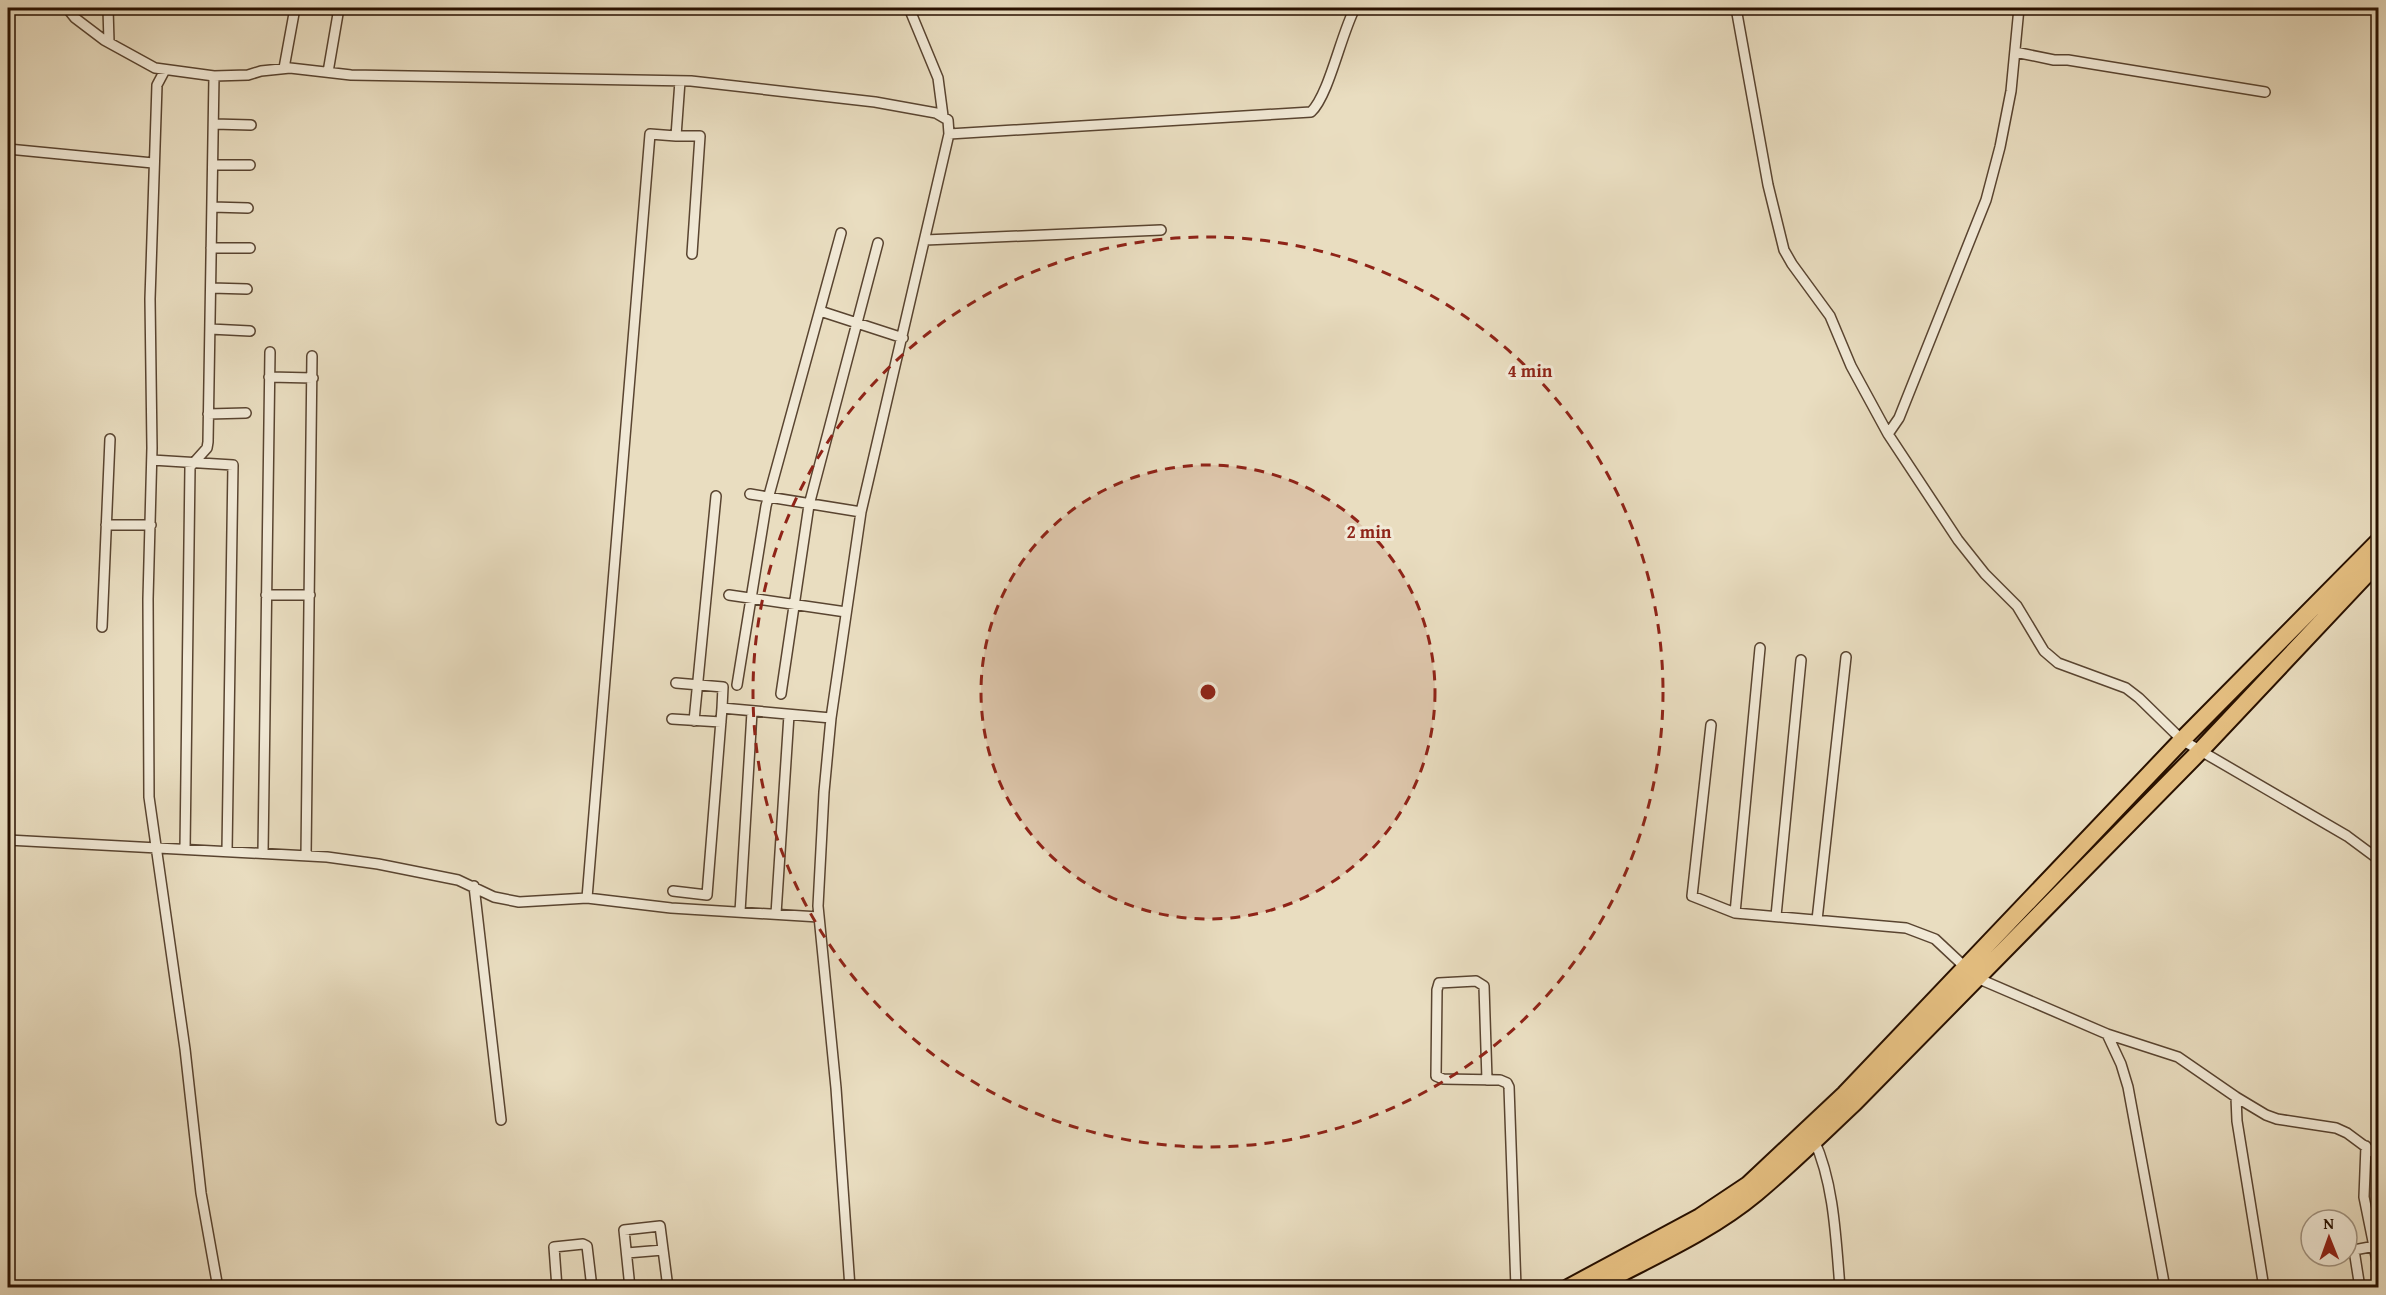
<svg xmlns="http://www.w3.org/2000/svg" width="2386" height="1295" font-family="'Gentium Book Plus',serif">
  <rect width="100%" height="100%" fill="#e9ddc0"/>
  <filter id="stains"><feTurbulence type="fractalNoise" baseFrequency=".00333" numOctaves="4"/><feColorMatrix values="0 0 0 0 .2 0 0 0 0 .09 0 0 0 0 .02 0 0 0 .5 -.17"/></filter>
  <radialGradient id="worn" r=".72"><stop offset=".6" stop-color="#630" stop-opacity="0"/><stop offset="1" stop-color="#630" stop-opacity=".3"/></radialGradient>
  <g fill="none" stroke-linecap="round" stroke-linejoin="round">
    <defs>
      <path id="street" d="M67,8L75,18L104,40L155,68L214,76L248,75L261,71L290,68L351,75L691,81L875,102L936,113L948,120L949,134L861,512L831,718L824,792L818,906L836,1088L850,1288
        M108,8L109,42
        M909,8L938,78L943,116
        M1736,8L1768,185L1784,250L1792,264L1830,316L1851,366L1888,434L1958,540L1985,574L2017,606L2044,651L2058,663L2126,688L2139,698L2182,740L2347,836L2378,859
        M2015,52L2054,60H2068L2265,92
        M284,68L295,8
        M165,70L157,85L150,299L152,448L148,599L149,797L185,1049L201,1193L218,1288
        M328,72L339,8
        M214,124L251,125
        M949,134L1311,112C1329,95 1341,34 1355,8
        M676,136H700L692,254
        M8,149L153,163
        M213,165H250
        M212,207L248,208
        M925,240L1161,230
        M211,248H250
        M211,288L247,289
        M820,311L903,338
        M210,329L250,331
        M269,377L313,378
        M208,414L246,413
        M1888,434L1899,418L1986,200L2000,147L2011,91L2019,8
        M152,460L233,465L227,851
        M750,494L861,512
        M106,525H151
        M266,595H310
        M729,595L846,612
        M102,627L110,439
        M676,683L723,687L722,708
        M737,685L766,506L841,233
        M781,694L809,505L878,243
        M672,719L721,722
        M694,721L716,496
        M1711,725L1692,896L1735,913L1906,928L1935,939L1966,968
        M8,840L327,857L378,864L458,880L494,897L519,902L587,898L671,908L819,917
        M185,849L190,467L207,448L208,442L214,76
        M263,853L270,352
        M306,856L312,356
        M474,886L501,1120
        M673,891L707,895L722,708L831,718
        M587,898L650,134L676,136L680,81
        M740,912L752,712
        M1735,913L1760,648
        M776,914L789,715
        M1776,916L1801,660
        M1817,920L1846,657
        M1977,978L2107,1034L2178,1057L2236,1097L2266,1115L2277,1119L2336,1128L2347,1133L2378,1156
        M2107,1034L2121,1064L2128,1087L2165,1288
        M1487,1080L1484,986L1476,981L1439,983L1437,990L1436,1076L1443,1079L1500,1080L1507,1083L1509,1087L1516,1288
        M2236,1097L2237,1121L2264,1288
        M1814,1140C1834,1183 1836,1240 1840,1288
        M2366,1146L2364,1197L2378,1266
        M627,1253L663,1250
        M557,1288L554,1247L583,1244L587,1246L592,1288
        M630,1288L624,1230L660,1226L668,1288
        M2360,1288L2354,1250L2375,1246"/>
      <path id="highway" d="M1568,1288L1700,1217L1748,1185L1845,1094L2182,740L2378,542
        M1593,1288C1648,1258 1708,1233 1756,1193C1790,1165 1822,1133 1854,1103L2200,751L2378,562"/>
    </defs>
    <use href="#street" stroke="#594430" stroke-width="12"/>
    <use href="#highway" stroke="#291100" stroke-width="20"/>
    <use href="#street" stroke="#f1e9d6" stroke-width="9"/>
    <use href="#highway" stroke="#e4be80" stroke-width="16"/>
  </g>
  <circle cx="1208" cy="692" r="227" fill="#8f2418" fill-opacity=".12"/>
  <g fill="none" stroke="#8f2418" stroke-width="3" stroke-dasharray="10 8">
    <circle cx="1208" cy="692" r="227"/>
    <circle cx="1208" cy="692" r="455"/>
  </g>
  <circle cx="1208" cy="692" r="9" fill="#8f2418" stroke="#f1e9d6" stroke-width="3"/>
  <g font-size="18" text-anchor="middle" font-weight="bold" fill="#8f2418" stroke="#f1e9d6" stroke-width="6" stroke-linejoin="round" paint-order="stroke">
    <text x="1530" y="377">4 min</text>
    <text x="1369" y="538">2 min</text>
  </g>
  <rect width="2386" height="1295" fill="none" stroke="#e9ddc0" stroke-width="30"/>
  <rect x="9" y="9" width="2368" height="1277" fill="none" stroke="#291100" stroke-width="3"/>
  <rect x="15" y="15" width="2356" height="1265" fill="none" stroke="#291100" stroke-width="1.5"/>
  <g transform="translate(2329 1238) rotate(359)"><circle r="28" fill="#f1e9d6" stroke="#a19380" stroke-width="1.5"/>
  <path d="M0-4.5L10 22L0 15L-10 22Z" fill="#8f2418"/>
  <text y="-9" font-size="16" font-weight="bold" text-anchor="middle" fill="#291100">N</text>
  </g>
  <rect width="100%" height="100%" filter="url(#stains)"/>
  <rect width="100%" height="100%" fill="url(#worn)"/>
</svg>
